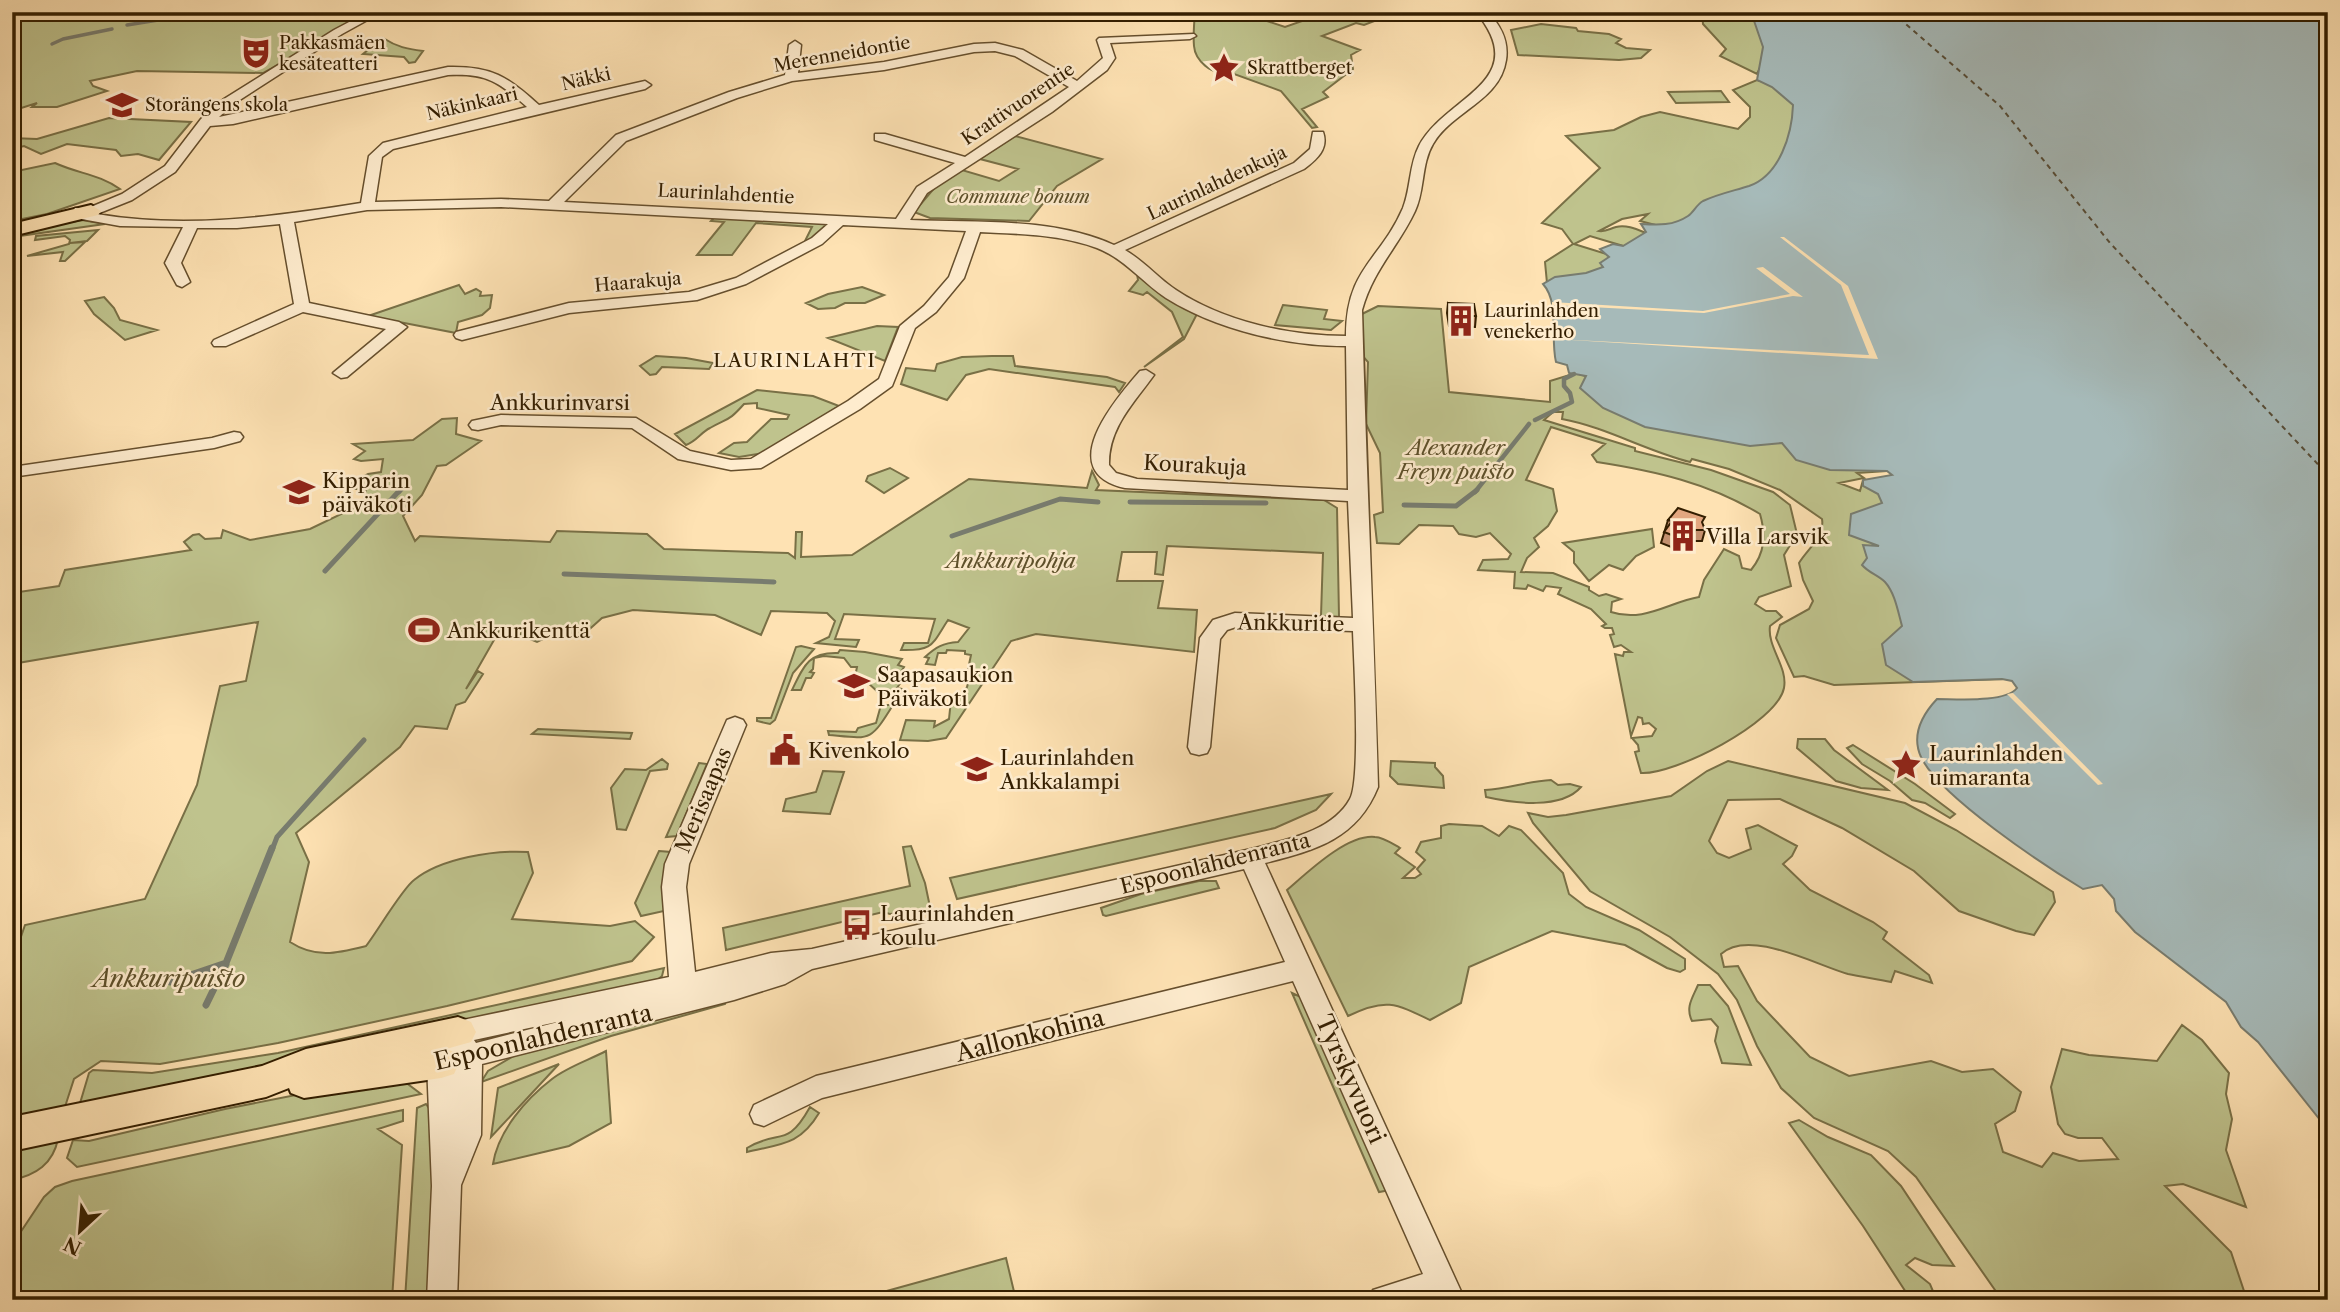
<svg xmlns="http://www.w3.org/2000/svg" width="2340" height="1312" font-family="'Libre Caslon Text',serif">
  <rect width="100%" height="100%" fill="#fee2b3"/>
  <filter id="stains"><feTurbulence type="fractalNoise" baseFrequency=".00286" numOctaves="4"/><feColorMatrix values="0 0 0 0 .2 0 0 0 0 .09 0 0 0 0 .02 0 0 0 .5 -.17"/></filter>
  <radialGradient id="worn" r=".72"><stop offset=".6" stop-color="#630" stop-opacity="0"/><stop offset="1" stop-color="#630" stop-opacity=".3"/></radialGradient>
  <path fill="#bfc38d" stroke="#797046" stroke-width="2" fill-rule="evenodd" d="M52,12H372L263,73L137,71L90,81L93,86L107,91L57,107H32L37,103L12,111V17Z
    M1195,12H1240L1285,27L1328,12H1398L1364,25L1356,23L1322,36L1360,50L1351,55L1353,69L1323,92L1328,97L1302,109L1317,127L1312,128L1281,91L1226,71C1212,76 1195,60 1194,46C1193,36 1194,24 1195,12Z
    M1702,12H1787L1757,74L1720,56L1726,49L1703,24Z
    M1541,24L1576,28L1578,31L1609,34L1621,39L1616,43L1626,48L1650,50L1641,58L1619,60L1518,55L1511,30Z
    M383,38C397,47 407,49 423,51L415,62L409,63L404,57L363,54Z
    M1757,80L1802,93L1809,156L1671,229L1640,221L1648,214L1622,219L1599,231C1606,232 1609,229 1616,227C1628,224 1640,231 1651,235L1637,250L1590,236L1574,244L1642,265L1547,283L1545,262L1573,244L1562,229L1542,223L1600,168L1566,136L1614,130L1641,117L1660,112L1738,129L1750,117V107L1733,90Z
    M1721,91L1729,102L1676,103L1668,92Z
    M109,118L191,122L159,160L138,154L121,156L116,150L67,144L41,154L24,146L16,148L15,159L12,160V138L37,139Z
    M1015,136L1102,159L1057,186L1029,221L930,218L914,212L936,186L962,170L999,181L1018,169L980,159Z
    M55,163C79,174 99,174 120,189L47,214L12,221V172Z
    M717,215L829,222L827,230L804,243L812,227L756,223L732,255H697L724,222L711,221Z
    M82,220L105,224L12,237V233Z
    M98,230L87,241L70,243L85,242L65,261H60L63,252L27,256L69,244L70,240L65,236L35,240L36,236Z
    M1137,274L1165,297L1197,314L1184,339L1144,367L1183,337L1172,312L1147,292L1143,295L1129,291L1138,280Z
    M459,285L465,294L476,289L481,292L480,296L492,295L490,308L482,315L458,322L456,333L368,316Z
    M862,287L884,295L865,303H845L835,308L818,309L806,303L828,294Z
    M104,297L114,308L120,320L157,330L125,340L94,314L85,301Z
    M1283,305L1327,310L1324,319L1342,321L1331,330L1275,325Z
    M1378,306L1441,309L1449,392L1550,402V381L1576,373L1887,471L1857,473L1864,478L1839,483L1860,491L1863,480L1900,492L2002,679L1834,685L1804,676L1794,677L1776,638L1780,625L1809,609L1813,601L1803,580L1799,563C1808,548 1825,537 1822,519L1780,490L1729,469L1692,459L1690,462C1646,451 1606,427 1562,419L1563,412H1553L1544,420L1635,448V451L1711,470L1773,492L1790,505L1797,534L1784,555L1791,586L1759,597L1755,604L1766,611H1776L1782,617L1770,626C1767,647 1788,667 1784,688C1777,723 1674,775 1641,773L1635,752L1639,751L1638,745L1632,738L1652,736L1656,729L1649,723L1643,724L1642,718L1638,717L1631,736L1615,654L1623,656L1624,652H1631L1621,645L1614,647L1610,635L1614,634L1612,628H1605L1602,626L1606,624L1591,609L1558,594L1561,588L1546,586L1543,591L1528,585L1526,589L1514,588L1515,572L1478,570L1483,560L1508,559L1511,554L1490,533L1476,537L1459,534L1453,526L1419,525L1399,544L1377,543L1374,515L1383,512L1380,453L1366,424L1368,362L1361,354L1362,314ZM1551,427L1605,444L1592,455L1597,462C1655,471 1709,483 1760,514C1766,535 1765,553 1751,570L1742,568L1739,556L1724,549L1704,580L1699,597C1669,602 1644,623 1611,612L1612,602L1621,599L1606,594L1599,596L1589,590V587L1553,573L1521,572L1527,558L1539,547L1534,538L1548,526L1557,511L1553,489L1526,480Z
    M877,326L898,327L885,361L828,338Z
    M656,356L686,358L713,363L709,369L662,367L656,374L650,375L640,366Z
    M992,356H1013L1015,366L1107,377L1125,383L1119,392L1115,387L989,369L966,375L947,400L901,384L906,368L935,371L937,364L962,357Z
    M757,390L813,396L839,406L764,453L739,457L719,453L734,443L747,442L771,419H787L789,415L757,408V403L744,404C728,422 729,417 710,428C700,433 698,440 686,445L675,434Z
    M457,418L456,434L481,441L446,465L437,466L422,495L403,516L415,541L420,536L550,542L557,531L647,534L664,549L788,553L795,558L796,532H802L801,557L852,555L969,479L1087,488L1092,471L1099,485L1096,490L1324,500L1337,508L1339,617L1321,616L1323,553L1167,546L1163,575L1155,574L1157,552H1122L1117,581H1163L1158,608L1197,610L1194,652L1036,634L1011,641L946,738L928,741L900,740L906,720L935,721L934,727L949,719L951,700L959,699L967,687L970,675L967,674L971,655L965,654V651L947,650L946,653H938L935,665L926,664L929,658L925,657C936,647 943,643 958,642L969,628L948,620C932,644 934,651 901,650L904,643H928L935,619L844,614L835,639L859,640L856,647L816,643L829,637L835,621L827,613L771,611L761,635L715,615L633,610L602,618L583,635L557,632L537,642L520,635L527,623L520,627L502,626L466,689L478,671L483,674L465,702L456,705L447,729L415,726L400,747L296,833L309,862L290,942C316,959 338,953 366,946C377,932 402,889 414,880C441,858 494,850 528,852L533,873L512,919L610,926L635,921L654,937L632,961L447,1006L278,1043L160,1064L101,1061L74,1079L63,1113L12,1124V963L25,925L145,899L197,785L220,686L246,681L258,622L12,664V593L59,586L65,570L191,550L184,542L193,535L199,534L205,539L221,538L223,530L250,540L310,529L364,503L366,489H353L350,484L368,474L381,472L383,459L361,461L354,459L365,451L353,444L413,440L442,419Z
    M890,468L908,478L884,493L866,481L868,476Z
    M1652,529L1654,547L1636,556L1623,570L1609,565L1589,581L1574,563V552L1563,543Z
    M801,646L814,649L793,673L775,720L770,724L757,721V718H771L796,647Z
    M840,650L865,652L902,659L898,665L904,667L898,677L903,679L897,688L902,689L899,695L886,690L885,693H879L856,672L857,667H851L844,658L824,656L814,658L813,669L810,672L814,673L811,678H806L801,690H792C804,665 809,652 838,653Z
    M881,705H893C870,742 871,739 829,735L828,731L856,732L858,728L876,723Z
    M538,729L632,733L630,739L532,734Z
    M1798,739H1825L1834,750L1888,790L1861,788L1836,781L1797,748Z
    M1853,745L1915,784L1955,814L1950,818L1925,803L1912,800L1890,781L1862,764L1847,748Z
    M662,759L668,764L667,769L650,771L626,830L617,829L611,788L625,769L646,770Z
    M1391,761L1435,763V767L1443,776L1444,788L1398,784L1390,776Z
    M1728,761L1905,803L1956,830L2053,892L2055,902L2034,935L2016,931L1959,911L1914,871L1842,828L1780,799L1728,800L1709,841L1717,853L1729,858L1751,849L1746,829L1758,825L1797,846L1792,856L1783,864L1810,890L1873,922L1887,932L1883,939L1929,975L1932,983L1895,971L1891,982C1877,979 1862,977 1848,974C1816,965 1749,928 1721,954L1724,967L1738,966L1757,1001L1810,1057L1849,1076L1931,1061L1962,1072L1993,1069L2021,1092L2015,1111L1995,1124L2003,1152L2042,1167L2053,1153L2079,1161L2118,1159L2102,1138H2078L2065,1134L2058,1124L2051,1087L2062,1049L2089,1055L2157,1061L2182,1025L2202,1040L2229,1073L2226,1094L2232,1119L2226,1150L2246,1207L2183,1184L2165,1186L2231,1252L2247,1300H2097L2061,1291L2050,1300H2002L1916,1177L1888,1151L1814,1118L1781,1088L1757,1046L1737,1000L1718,974L1670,937L1590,891L1533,823L1528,813L1548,817L1566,815L1671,796L1707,771Z
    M699,763L707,764L677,836L666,837Z
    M823,771L844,772L830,814L783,811L786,799L816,792Z
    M1551,780L1558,785L1570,784L1581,787C1561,810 1513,803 1486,797L1485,790C1508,789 1528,781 1551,780Z
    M1331,794L1316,810L1275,828L957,899L950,878Z
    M1449,824L1482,826L1499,836L1509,826L1521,830L1563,873L1569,894L1586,907L1639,930L1685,959V969L1680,972L1667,968L1625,945L1552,931L1469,967L1461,1003L1430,1020C1395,1003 1385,998 1348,1016L1287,890C1308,872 1347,834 1375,837C1383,837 1393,844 1400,848L1395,853L1415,867L1403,878H1415L1421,874L1417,869L1425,860L1416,852L1421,842L1441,838V826Z
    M911,846L925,883L930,907L927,910L890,914L883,912L726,950L723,928L910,886L903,847Z
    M659,851L671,852L664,911L641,916L635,903Z
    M1199,881H1216L1219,888L1106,916L1103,915L1101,908L1141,894Z
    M664,968L662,976L656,981L78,1110L89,1073L93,1070L152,1073L278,1053Z
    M1698,985H1710L1728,1006L1751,1065L1722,1063L1715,1041L1718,1027L1711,1019L1692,1021C1685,1007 1693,997 1698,985Z
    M1292,993L1303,998L1390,1190L1379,1192Z
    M726,1000L725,1004L611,1036L481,1082L488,1071L522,1051Z
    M606,1051L611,1123L569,1146L493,1164C498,1131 526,1099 552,1079C567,1067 589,1060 606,1051Z
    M559,1064L491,1137L498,1088Z
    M377,1079L405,1082L421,1094L77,1167L67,1158L73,1140L89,1141L225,1109Z
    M426,1104L431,1111L434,1236L429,1300H405L417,1108Z
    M810,1107L819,1113C800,1145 781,1144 747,1152V1148C780,1128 786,1150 810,1107Z
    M403,1110V1121L378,1129L402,1145L392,1300H12V1245L44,1197L55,1187L72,1181Z
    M1799,1120L1828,1137L1871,1155L1901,1186L1954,1266L1932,1265L1915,1258L1906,1265L1930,1284L1935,1296L1930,1300H1911L1863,1226L1789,1123Z
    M58,1139C53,1164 36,1175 12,1180V1150Z
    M1006,1258L1016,1300H854Z"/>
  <path fill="#a6bab9" stroke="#787c6f" stroke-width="2" d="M1751,12H2328V1130L2258,1042L2241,1027L2226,1002L2135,932L2116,911L2114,899L2102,885L2083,889C2045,866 1939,796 1921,757C1911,735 1922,715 1937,699C1957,699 2005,703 2017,688L2012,681L2002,679L1913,682L1886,665L1882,644L1902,626C1898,612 1895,593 1885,582C1878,575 1869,573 1862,565L1867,558L1863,545L1879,546L1849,535L1851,514L1882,503L1878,494L1863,486V480L1892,475L1887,471L1830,470L1796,460L1782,443L1750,446L1645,427L1603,408L1580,388L1586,376L1569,373L1567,365L1556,362C1550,338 1560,303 1543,284L1555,277L1586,273L1603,267L1600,263L1609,257L1600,249L1613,244L1623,246L1646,232L1641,224C1658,225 1673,226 1688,216C1694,212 1696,205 1703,201C1718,194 1733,191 1749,186C1780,175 1792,134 1793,105L1772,87L1757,80L1763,47Z"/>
  <path fill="#fee2b3" d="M1780,237H1784L1848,286L1878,359L1555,339L1869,355L1841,285Z
    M1763,267L1803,297L1793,296L1704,313L1552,305V302L1703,311L1790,294L1756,268Z
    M2013,693L2103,784L2098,785L2007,694Z"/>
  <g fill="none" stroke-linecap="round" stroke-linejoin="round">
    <path stroke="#787c6f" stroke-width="3.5" d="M127,25L208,12
      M52,44L63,39L112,29"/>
    <path stroke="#787c6f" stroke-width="4.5" d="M1535,420L1572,402L1570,393L1564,386V379L1574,374
      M399,492L407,483
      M1475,492L1529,424"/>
    <path stroke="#787c6f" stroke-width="5" d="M1130,502L1266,503
      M1404,505L1456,506L1477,490
      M952,536L1060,499L1098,502
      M325,571L400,490
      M564,574L774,582
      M272,850L277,837L364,740"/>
    <path stroke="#787c6f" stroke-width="7" d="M170,982L226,963L272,848
      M206,1005L226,964"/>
    <path stroke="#564d38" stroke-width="2" stroke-dasharray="5 4.5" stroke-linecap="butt" d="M1892,12L2000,106L2110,243L2328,475"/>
    <defs>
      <path id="minor" d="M368,12H382L342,34L232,105L219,117L448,67C492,66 507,76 539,105L645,81L651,85L645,89L393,149L382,157L375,202L501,199L549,201L616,135L729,92L785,75L789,45L795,41L801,45L798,73L884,62L974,44L995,43L1023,50L1077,81L1103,58L1097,40L1099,38L1194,34L1196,36L1190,39L1110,43L1115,58L1107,70L1052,112L927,193L910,220C976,223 1052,217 1114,245L1294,163L1310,149L1313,132H1323C1329,149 1317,159 1304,169L1125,250C1144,261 1158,278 1176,290C1224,322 1290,336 1346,336C1346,268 1380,261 1403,208C1411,188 1409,165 1419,146C1445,96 1534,82 1476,12H1488C1501,26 1509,41 1506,60C1500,101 1452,111 1433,144C1421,164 1425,190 1415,211C1398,247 1373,270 1362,310C1366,469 1374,628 1378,787C1357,839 1316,850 1265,863L1465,1300H1369L1373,1290L1423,1274L1293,981L822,1098L764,1126L754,1123L750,1114L754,1105L816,1076L1285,962L1244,869L812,969L785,984L734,1000L482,1064L481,1135L461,1185L457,1300H427L432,1186L427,1063L437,1044L447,1041L452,1042L445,1032L449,1024L458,1021L669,977L662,887L665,864L727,720L735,717L743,720L746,725L689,864L686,887L695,972L771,953L812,949L1251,849C1285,840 1332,832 1350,799C1361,780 1354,661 1353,631L1236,627L1227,630L1220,639L1210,747L1207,753L1199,755L1191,753L1188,747L1200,638L1213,620L1235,613L1353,618L1348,501L1125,488C1054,472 1113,402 1140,371L1146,370L1154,375C1134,403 1108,428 1109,465L1116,473L1137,479L1348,490L1346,346C1287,346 1217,330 1166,298C1142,282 1125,259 1097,248C1059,234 1019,234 980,232L964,278L936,312L915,328L892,386L860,409L761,468L731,470L678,459L632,428L501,425L478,430L472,429L469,425L472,421L501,415L636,418L690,451L731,460L751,459L848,401L879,379L900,326L924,306L949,277L966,231L843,225L822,244L746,284L697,300L569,313L462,340L456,338L454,335L456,332L569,303L689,292L736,278L812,238L828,224L501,207L367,210L294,222L309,303L399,322L407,327L347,377L341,378L333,373L386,329L303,312L226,346H214L212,343L214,340L294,304L280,224L237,228H197L181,263L190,282L182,287L177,285L165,263L183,227L120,226L76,218L73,211L75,208L86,209L122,194L165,166L201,119L224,99L334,30ZM995,51L1015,56L1069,87L965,157L885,134H875V140L955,163L917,187L896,219L564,202L626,141L737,98L792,81L884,70L974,52ZM448,75C487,73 499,82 527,107L383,143L369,156L361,203C274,217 184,229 97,214L132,200L175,172L210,126L233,124ZM566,1020L476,1043L474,1040Z
        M234,432L240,433L243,437L240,441L214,448L12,477V467L212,438Z"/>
      <path id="major" d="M91,205L101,211L98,215L12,236V224Z
        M458,1017L471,1022L476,1032L471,1042L446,1049L454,1052L459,1063L454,1074L441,1078L304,1098L291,1093L289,1088L266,1097L12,1151V1117L262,1066L306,1049Z"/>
    </defs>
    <use href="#minor" stroke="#664f2d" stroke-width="3"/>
    <use href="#major" stroke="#331e00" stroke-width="4"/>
    <use href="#minor" fill="#feecce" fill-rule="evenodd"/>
    <use href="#major" fill="#fee2b3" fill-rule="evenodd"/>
  </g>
  <path fill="#c3906e" stroke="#331e00" stroke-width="2" d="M1448,303L1476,316L1475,327L1449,326L1447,313Z
    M1668,520L1703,525L1705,530L1702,541H1692L1684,552L1661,543Z"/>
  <path fill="#9f755a" stroke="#331e00" stroke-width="2" d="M1695,530L1692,541L1684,552L1687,541Z"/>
  <path fill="#e3a780" stroke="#331e00" stroke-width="2" d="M1448,303L1474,304L1476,316H1450Z
    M1678,508L1705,517L1702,522L1705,530H1695L1687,541L1664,532L1672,521L1668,520Z"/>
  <defs>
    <symbol id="theatre-bare" viewBox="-9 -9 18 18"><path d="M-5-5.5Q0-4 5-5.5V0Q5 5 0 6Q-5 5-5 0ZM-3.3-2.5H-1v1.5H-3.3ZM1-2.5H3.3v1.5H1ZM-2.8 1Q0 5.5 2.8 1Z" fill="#8f2418" stroke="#feecce" stroke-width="2.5" paint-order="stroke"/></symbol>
    <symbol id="sight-bare" viewBox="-9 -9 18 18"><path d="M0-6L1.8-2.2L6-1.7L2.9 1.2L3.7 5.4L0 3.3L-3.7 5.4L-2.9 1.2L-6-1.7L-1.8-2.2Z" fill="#8f2418" stroke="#feecce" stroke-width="2.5" paint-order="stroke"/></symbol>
    <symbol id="school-bare" viewBox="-9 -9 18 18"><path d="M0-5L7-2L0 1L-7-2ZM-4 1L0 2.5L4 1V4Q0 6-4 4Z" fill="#8f2418" stroke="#feecce" stroke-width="2.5" paint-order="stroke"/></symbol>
    <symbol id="building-bare" viewBox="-9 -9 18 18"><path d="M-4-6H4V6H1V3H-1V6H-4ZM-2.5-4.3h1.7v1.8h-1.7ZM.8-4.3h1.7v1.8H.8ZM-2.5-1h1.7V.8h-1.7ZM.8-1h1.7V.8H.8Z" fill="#8f2418" stroke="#feecce" stroke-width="2.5" paint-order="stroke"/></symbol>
    <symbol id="stadium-bare" viewBox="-9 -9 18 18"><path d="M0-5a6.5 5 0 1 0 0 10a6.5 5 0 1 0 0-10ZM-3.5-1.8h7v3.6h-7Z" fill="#8f2418" stroke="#feecce" stroke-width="2.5" paint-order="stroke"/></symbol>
    <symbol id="civic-bare" viewBox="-9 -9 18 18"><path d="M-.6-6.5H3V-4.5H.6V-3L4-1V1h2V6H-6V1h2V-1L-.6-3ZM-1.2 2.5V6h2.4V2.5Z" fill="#8f2418" stroke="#feecce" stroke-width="2.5" paint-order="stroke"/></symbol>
    <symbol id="bus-bare" viewBox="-9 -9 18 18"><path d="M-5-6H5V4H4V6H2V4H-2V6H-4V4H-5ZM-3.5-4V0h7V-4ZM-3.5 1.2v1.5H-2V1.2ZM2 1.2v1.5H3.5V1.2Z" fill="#8f2418" stroke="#feecce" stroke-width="2.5" paint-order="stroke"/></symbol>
  </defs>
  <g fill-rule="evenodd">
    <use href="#theatre-bare" x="234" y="31" width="44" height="44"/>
    <use href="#sight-bare" x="1202" y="46" width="44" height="44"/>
    <use href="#school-bare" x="100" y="83" width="44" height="44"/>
    <use href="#building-bare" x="1439" y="299" width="44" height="44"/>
    <use href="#school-bare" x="277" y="470" width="44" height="44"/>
    <use href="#building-bare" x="1661" y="514" width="44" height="44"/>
    <use href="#stadium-bare" x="402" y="608" width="44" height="44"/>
    <use href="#school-bare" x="832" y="664" width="44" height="44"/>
    <use href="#civic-bare" x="763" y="728" width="44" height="44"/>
    <use href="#sight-bare" x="1884" y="743" width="44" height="44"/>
    <use href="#school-bare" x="955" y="747" width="44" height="44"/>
    <use href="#bus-bare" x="835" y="903" width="44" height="44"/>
  </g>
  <g text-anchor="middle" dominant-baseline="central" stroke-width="5" stroke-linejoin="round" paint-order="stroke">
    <g font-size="18" fill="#331e00" stroke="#feecce" text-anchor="start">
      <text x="279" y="43">Pakkasmäen<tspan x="279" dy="21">kesäteatteri</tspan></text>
      <text x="1247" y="68">Skrattberget</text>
      <text x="145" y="105">Storängens skola</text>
      <text x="1484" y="311">Laurinlahden<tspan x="1484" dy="21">venekerho</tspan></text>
    </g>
    <g font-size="18" fill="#331e00" stroke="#feecce">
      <text transform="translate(842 54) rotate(-10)">Merenneidontie</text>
      <text transform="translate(586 79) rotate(-13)">Näkki</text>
      <text transform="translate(472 104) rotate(-13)">Näkinkaari</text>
      <text transform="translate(1018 104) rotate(-34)">Krattivuorentie</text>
      <text transform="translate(1217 183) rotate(-25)">Laurinlahdenkuja</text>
      <text transform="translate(726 194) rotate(3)">Laurinlahdentie</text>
      <text transform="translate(638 282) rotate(-5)">Haarakuja</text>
    </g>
    <g font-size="18" font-style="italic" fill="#5d502a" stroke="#feecce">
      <text x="1018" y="197">Commune bonum</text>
    </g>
    <g font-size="19" letter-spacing="2" fill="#331e00" stroke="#feecce">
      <text x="795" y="360">LAURINLAHTI</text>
    </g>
    <g font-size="21" fill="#331e00" stroke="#feecce">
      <text x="560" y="402">Ankkurinvarsi</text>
      <text transform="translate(1195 465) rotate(3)">Kourakuja</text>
      <text transform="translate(1291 623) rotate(1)">Ankkuritie</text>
      <text transform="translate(703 800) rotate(-67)">Merisaapas</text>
      <text transform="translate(1215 863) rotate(-14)">Espoonlahdenranta</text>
    </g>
    <g font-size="21" font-style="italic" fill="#5d502a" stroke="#feecce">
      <text x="1456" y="447">Alexander<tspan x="1456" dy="24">Freyn puisto</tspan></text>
      <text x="1011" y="560">Ankkuripohja</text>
    </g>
    <g font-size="21" fill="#331e00" stroke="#feecce" text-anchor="start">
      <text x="322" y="480">Kipparin<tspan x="322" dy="24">päiväkoti</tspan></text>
      <text x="1706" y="536">Villa Larsvik</text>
      <text x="447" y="630">Ankkurikenttä</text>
      <text x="877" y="674">Saapasaukion<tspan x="877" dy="24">Päiväkoti</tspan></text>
      <text x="808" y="750">Kivenkolo</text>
      <text x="1929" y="753">Laurinlahden<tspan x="1929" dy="24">uimaranta</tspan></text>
      <text x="1000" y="757">Laurinlahden<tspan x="1000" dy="24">Ankkalampi</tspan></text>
      <text x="880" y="913">Laurinlahden<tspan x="880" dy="24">koulu</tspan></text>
    </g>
    <g font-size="24" font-style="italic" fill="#5d502a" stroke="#feecce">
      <text x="169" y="978">Ankkuripuisto</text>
    </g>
    <g font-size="24" fill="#331e00" stroke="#feecce">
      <text transform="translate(1030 1035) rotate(-14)">Aallonkohina</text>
      <text transform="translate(543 1037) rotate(-13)">Espoonlahdenranta</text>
      <text transform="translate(1351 1079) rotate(66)">Tyrskyvuori</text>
    </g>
  </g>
  <rect width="2340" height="1312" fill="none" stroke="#fee2b3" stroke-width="42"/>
  <rect x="14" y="14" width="2312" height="1284" fill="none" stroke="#331e00" stroke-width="3.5"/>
  <rect x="21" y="21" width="2298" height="1270" fill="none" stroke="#331e00" stroke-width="2"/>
  <g transform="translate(80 1231) rotate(206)" stroke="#feecce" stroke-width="5" paint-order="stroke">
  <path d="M0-5L12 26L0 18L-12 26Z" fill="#331e00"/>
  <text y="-10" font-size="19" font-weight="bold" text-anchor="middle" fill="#331e00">N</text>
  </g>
  <rect width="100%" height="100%" filter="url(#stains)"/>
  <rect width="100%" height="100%" fill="url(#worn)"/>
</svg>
